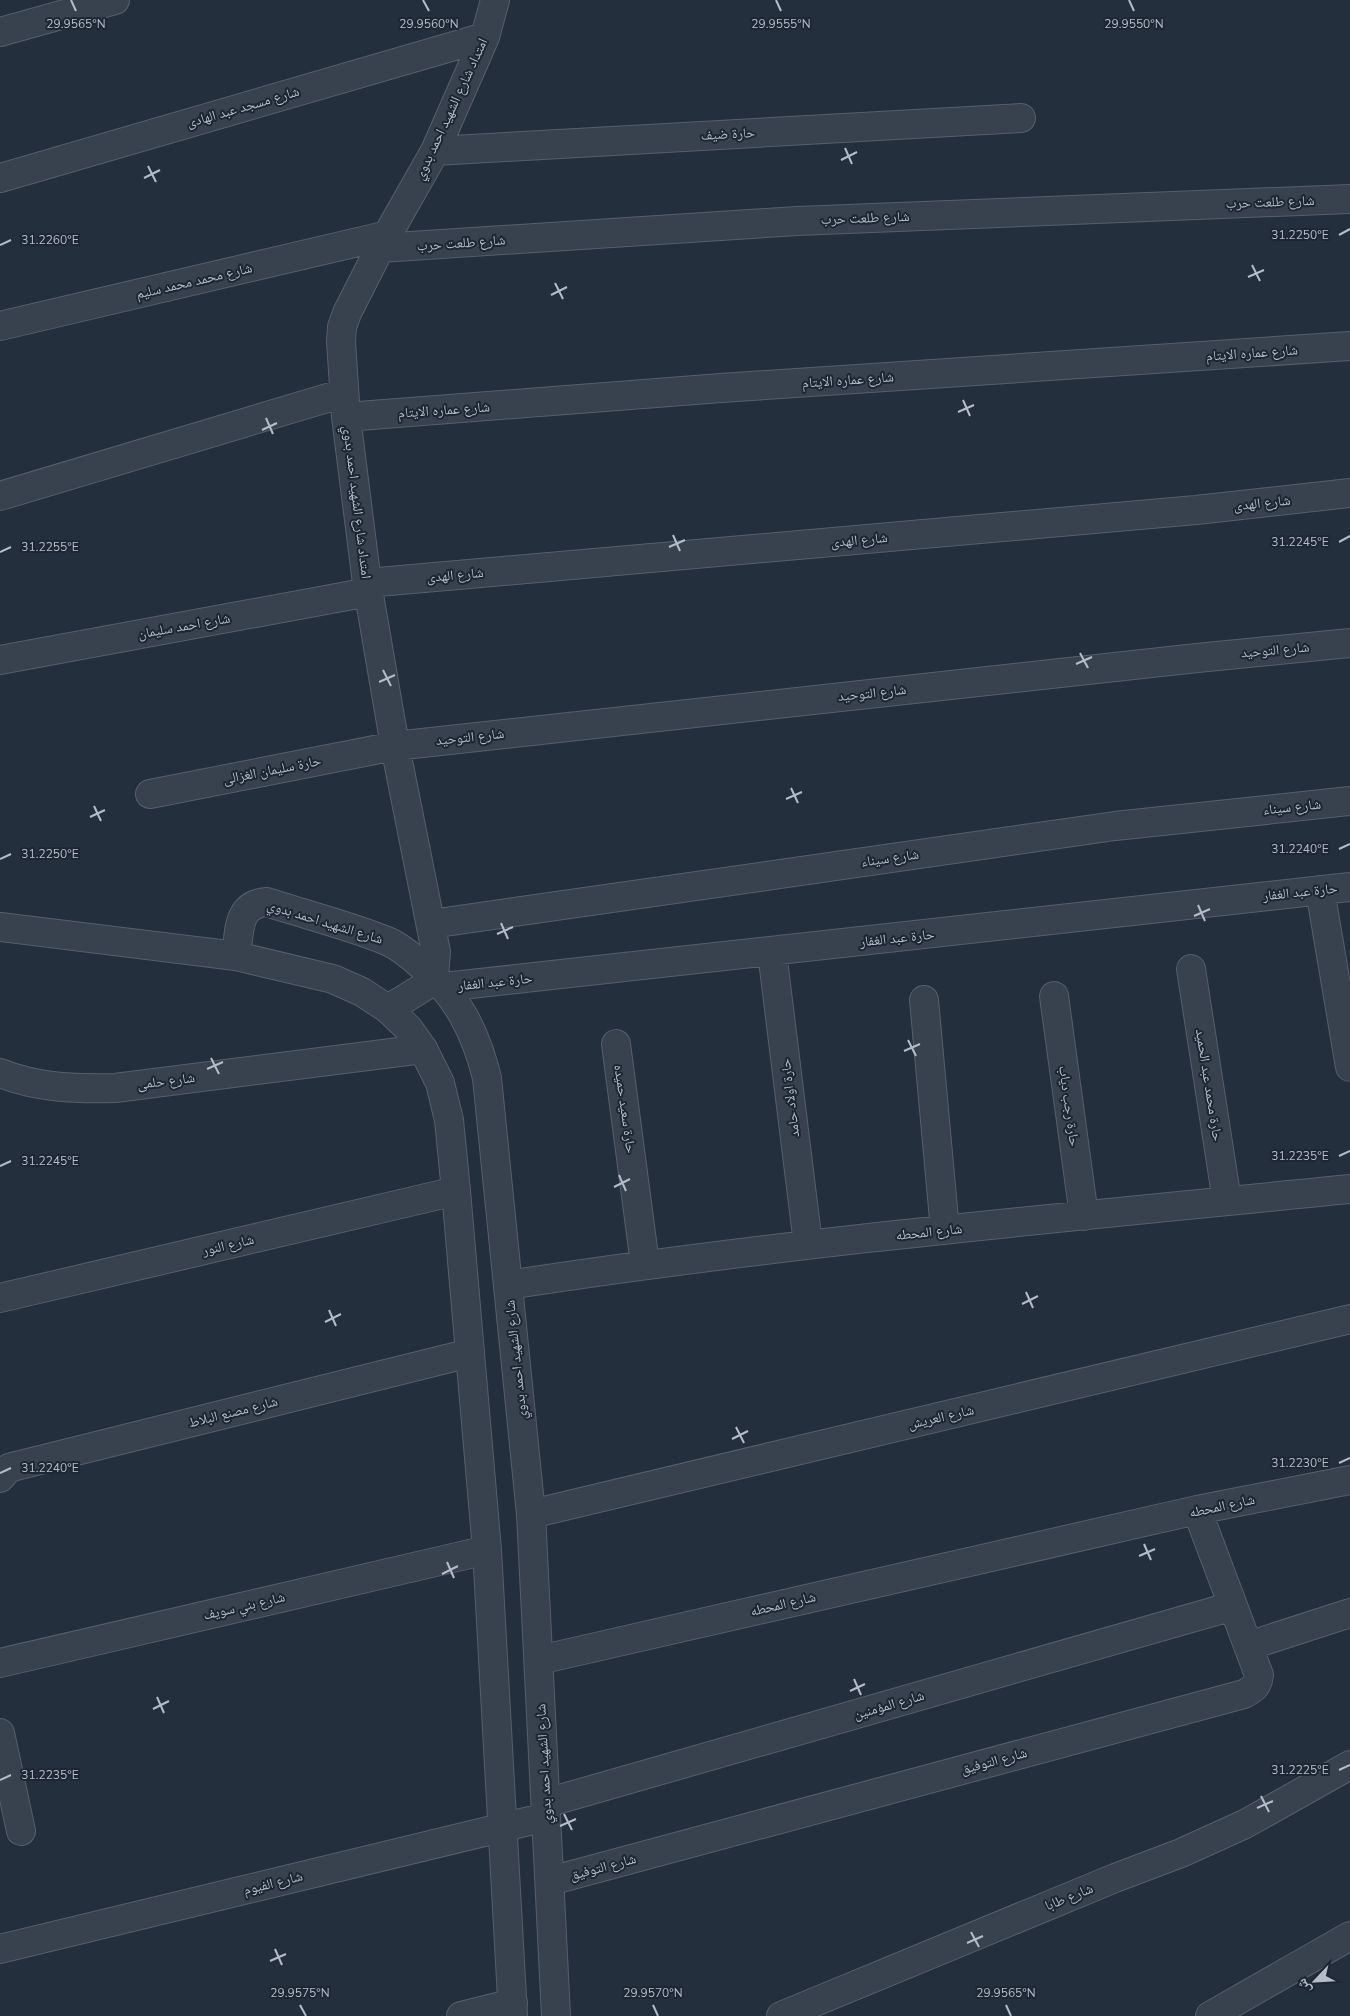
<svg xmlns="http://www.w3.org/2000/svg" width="1350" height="2016" font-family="'Nunito Sans','Noto Naskh Arabic',sans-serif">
  <rect width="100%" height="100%" fill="#242f3e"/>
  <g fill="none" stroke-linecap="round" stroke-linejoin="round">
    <defs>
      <path id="minor" d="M0,32L115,0
        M435,151L1021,118
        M0,178L485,37
        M380,248L797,221L1350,199
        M0,326L388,235
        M346,417L721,388L1350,346
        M0,496L344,393
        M367,583L1196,510L1350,493
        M0,660L369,592
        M150,794L395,746L1197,658L1350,643
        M1320,890L1350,1067
        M431,924L1115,826L1350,801
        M772,952L808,1244
        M1191,969L1227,1201
        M444,987L1350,887
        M1054,996L1084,1216
        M924,1000L945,1230
        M388,1009L427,985L434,976L436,952L395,746L367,583L346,417L341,341L342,327L347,313L380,248L435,151L485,37L495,0
        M616,1044L645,1264
        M0,1073C37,1088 76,1089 115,1088L423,1049
        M508,1285C788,1242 1069,1217 1350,1189
        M0,1298L456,1191
        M0,1478L9,1468L16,1466L470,1353
        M531,1514L1350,1319
        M1248,1646L1350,1613
        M539,1660L1197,1510L1350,1480
        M0,1663L487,1550
        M0,1733L21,1831
        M546,1803L1233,1606
        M550,1881L1244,1694C1253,1689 1258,1686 1259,1675L1197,1510
        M0,1949L546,1817
        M461,2016L513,2003
        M781,2016L1115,1878L1181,1853L1245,1824L1350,1765
        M1210,2016L1350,1936"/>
      <path id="tertiary" d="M0,927L236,956L333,979L362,992L388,1009L408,1028L423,1049L440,1083L449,1120L456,1191L487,1550L513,2016
        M236,956C240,932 236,904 267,902C306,915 348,925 387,941C399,946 411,956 421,965C457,995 476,1033 487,1078L531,1514L556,2016"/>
    </defs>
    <use href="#minor" stroke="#565f6c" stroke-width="30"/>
    <use href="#tertiary" stroke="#565f6c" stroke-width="30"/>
    <use href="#minor" stroke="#38414e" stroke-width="28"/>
    <use href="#tertiary" stroke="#38414e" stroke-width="28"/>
  </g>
  <path fill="none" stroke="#b4bcc9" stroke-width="2" d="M71,0L76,11M423,0L429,11M776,0L781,11M1129,0L1134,11M845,148L852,164M841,160L857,152M148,166L156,182M144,178L160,170M1339,235L1350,229M0,245L11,240M1252,265L1260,281M1248,277L1264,270M555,283L563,299M551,295L567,287M963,400L970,416M958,412L974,405M266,418L273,434M262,430L277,423M673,535L680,551M1339,542L1350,536M669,547L685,540M0,552L11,547M1080,653L1088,668M1076,664L1092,657M383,670L391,686M379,682L395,675M791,788L798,803M786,799L802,792M94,806L101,821M90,817L105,810M1339,849L1350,844M0,859L11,854M1198,905L1205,921M1194,916L1210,909M501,923L508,939M497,934L513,927M908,1040L916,1056M904,1051L920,1044M211,1058L219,1074M207,1069L223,1062M1339,1156L1350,1151M0,1166L11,1161M619,1175L626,1191M614,1187L630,1179M1026,1292L1033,1308M1022,1304L1038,1296M329,1310L336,1326M325,1322L341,1314M736,1427L744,1443M732,1439L748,1431M1339,1463L1350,1458M0,1473L11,1468M1144,1544L1151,1560M1139,1556L1155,1549M447,1562L454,1578M442,1574L458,1566M854,1679L861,1695M850,1691L865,1684M157,1697L164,1713M153,1709L169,1701M1339,1770L1350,1765M0,1780L11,1775M1261,1796L1269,1812M1257,1808L1273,1801M564,1814L572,1830M560,1826L576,1819M971,1932L979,1947M967,1943L983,1936M275,1949L282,1965M270,1961L286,1954M300,2005L306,2016M653,2005L658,2016M1006,2005L1011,2016"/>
  <g text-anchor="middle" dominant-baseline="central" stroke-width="4" stroke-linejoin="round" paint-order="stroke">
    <g font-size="14" fill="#b4bcc9" stroke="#1d2633">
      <text transform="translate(243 107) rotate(-16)">شارع مسجد عبد الهادى</text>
      <text transform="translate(451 109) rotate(-65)">امتداد شارع الشهيد احمد بدوي</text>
      <text transform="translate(728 134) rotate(-3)">حارة ضيف</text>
      <text transform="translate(1270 202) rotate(-2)">شارع طلعت حرب</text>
      <text transform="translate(865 218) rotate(-2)">شارع طلعت حرب</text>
      <text transform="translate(461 243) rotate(-4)">شارع طلعت حرب</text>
      <text transform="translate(194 281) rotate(-13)">شارع محمد محمد سليم</text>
      <text transform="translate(1252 353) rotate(-4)">شارع عماره الايتام</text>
      <text transform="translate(848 380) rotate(-4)">شارع عماره الايتام</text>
      <text transform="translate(444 410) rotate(-4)">شارع عماره الايتام</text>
      <text transform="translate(357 502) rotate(83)">امتداد شارع الشهيد احمد بدوي</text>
      <text transform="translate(1262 503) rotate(-6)">شارع الهدى</text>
      <text transform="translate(859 540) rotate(-5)">شارع الهدى</text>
      <text transform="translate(455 575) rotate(-5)">شارع الهدى</text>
      <text transform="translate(184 626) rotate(-10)">شارع احمد سليمان</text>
      <text transform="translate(1275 650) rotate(-5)">شارع التوحيد</text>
      <text transform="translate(872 693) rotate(-6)">شارع التوحيد</text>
      <text transform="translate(470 737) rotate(-6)">شارع التوحيد</text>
      <text transform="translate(272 770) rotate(-11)">حارة سليمان الغزالى</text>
      <text transform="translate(1292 807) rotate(-6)">شارع سيناء</text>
      <text transform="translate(890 858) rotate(-8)">شارع سيناء</text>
      <text transform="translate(1300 892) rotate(-6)">حارة عبد الغفار</text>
      <text transform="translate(325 922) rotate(17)">شارع الشهيد احمد بدوي</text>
      <text transform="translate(897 938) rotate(-6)">حارة عبد الغفار</text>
      <text transform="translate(495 982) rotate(-6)">حارة عبد الغفار</text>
      <text transform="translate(166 1081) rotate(-7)">شارع حلمى</text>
      <text transform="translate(1209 1085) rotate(81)">حارة محمد عبد الحميد</text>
      <text transform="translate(790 1098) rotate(-97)">حارة اولاد حامد</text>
      <text transform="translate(1069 1106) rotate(82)">حارة رجب دياب</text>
      <text transform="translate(625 1109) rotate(82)">حارة سعيد حميده</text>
      <text transform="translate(929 1232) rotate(-6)">شارع المحطه</text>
      <text transform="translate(228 1245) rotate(-13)">شارع النور</text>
      <text transform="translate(516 1360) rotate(-96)">شارع الشهيد احمد بدوي</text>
      <text transform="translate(233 1412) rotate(-14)">شارع مصنع البلاط</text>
      <text transform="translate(941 1417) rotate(-13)">شارع العريش</text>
      <text transform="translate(1222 1506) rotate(-12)">شارع المحطه</text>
      <text transform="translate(783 1604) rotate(-13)">شارع المحطه</text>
      <text transform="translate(244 1606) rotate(-13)">شارع بني سويف</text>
      <text transform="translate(889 1705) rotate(-16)">شارع المؤمنين</text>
      <text transform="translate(994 1761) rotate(-15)">شارع التوفيق</text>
      <text transform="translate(544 1764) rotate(-93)">شارع الشهيد احمد بدوي</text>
      <text transform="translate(603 1867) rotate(-15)">شارع التوفيق</text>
      <text transform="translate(273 1883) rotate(-14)">شارع الفيوم</text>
      <text transform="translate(1069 1897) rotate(-22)">شارع طابا</text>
    </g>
  </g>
  <g font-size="12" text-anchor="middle" fill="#b4bcc9" stroke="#1d2633" stroke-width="4" stroke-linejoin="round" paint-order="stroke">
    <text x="76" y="28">29.9565°N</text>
    <text x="429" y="28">29.9560°N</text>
    <text x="781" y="28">29.9555°N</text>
    <text x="1134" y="28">29.9550°N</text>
    <text x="1300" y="239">31.2250°E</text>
    <text x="50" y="244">31.2260°E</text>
    <text x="1300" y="546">31.2245°E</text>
    <text x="50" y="551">31.2255°E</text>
    <text x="1300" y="853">31.2240°E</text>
    <text x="50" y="858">31.2250°E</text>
    <text x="1300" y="1160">31.2235°E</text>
    <text x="50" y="1165">31.2245°E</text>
    <text x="1300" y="1467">31.2230°E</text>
    <text x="50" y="1472">31.2240°E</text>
    <text x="1300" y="1774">31.2225°E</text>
    <text x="50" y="1779">31.2235°E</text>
    <text x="300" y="1997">29.9575°N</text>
    <text x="653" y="1997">29.9570°N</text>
    <text x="1006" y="1997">29.9565°N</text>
  </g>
  <g transform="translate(1315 1981) rotate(245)" stroke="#1d2633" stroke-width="4" paint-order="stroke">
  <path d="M0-4L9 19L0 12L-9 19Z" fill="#b4bcc9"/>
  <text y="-8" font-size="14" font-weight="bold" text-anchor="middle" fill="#b4bcc9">ش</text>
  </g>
</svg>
